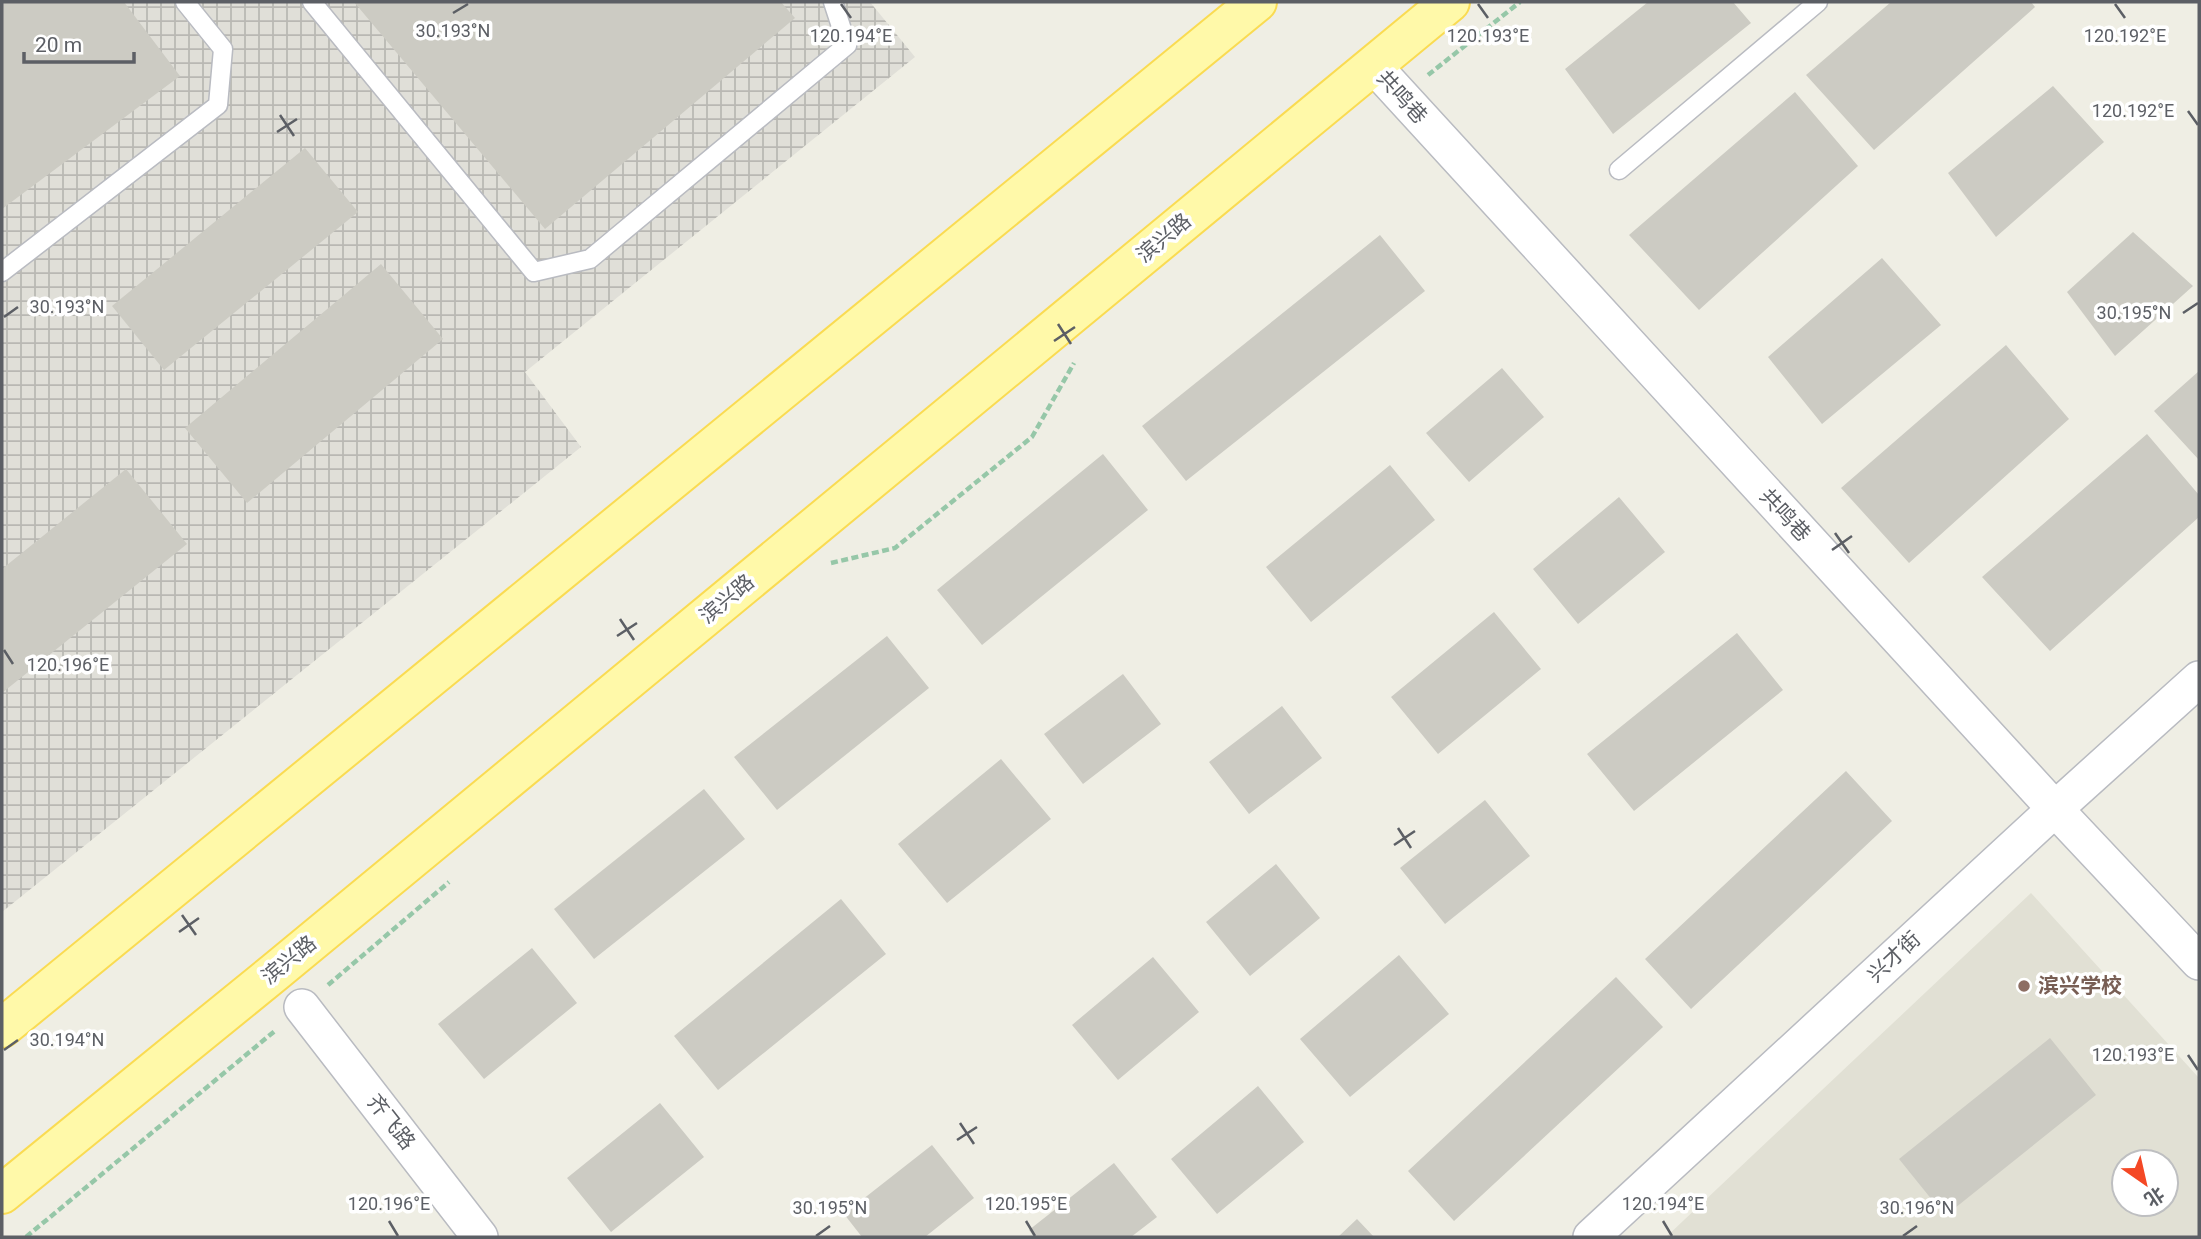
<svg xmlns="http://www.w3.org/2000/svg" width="2201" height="1239" font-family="Roboto,'Noto Sans SC',sans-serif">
  <defs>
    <pattern id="industrial-grid" width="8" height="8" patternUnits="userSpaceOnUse" patternTransform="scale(1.75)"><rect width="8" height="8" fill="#e0dfd8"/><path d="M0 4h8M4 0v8" fill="none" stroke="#b9b8b3"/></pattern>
  </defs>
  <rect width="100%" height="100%" fill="#efeee4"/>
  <path fill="url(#industrial-grid)" d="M2,2H870L915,57L525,372L581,447L2,912Z"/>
  <path fill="#e1e0d4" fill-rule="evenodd" d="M2031,893L2199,1078V1237H1666ZM2124,1162H2166V1204H2124Z"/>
  <path fill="#cccbc3" d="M2,2H124L180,76L2,209Z
    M354,2H781L795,18L545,229Z
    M1648,2H1733L1751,23L1613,134L1565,69Z
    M1891,2H2031L2035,7L1874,150L1806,75Z
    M2053,86L2104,142L1996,237L1948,173Z
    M1795,92L1858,166L1699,310L1629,235Z
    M305,148L358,212L164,370L112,306Z
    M2133,232L2193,286L2115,356L2067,292Z
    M1380,235L1425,291L1186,481L1142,426Z
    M1882,258L1941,325L1822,424L1768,357Z
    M381,264L443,339L247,503L185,428Z
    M2006,345L2069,419L1909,563L1841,488Z
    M1502,368L1544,417L1469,482L1426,433Z
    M2199,371V460L2154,411Z
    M2147,434L2199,495V517L2050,651L1982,577Z
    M1103,454L1148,510L982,645L937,590Z
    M1390,465L1435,520L1311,622L1266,567Z
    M126,469L187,544L2,693V569Z
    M1619,497L1665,552L1578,624L1533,569Z
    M1494,612L1541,669L1438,754L1391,697Z
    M1737,633L1783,690L1634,811L1587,754Z
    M887,636L929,688L777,810L734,757Z
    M1123,674L1161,724L1083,784L1044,734Z
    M1282,706L1322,758L1249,814L1209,762Z
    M1001,759L1051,819L947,903L898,844Z
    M1846,771L1892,821L1691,1009L1645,959Z
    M704,789L745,839L594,959L554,909Z
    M1485,800L1530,856L1445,924L1400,868Z
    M1276,864L1320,918L1250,976L1206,922Z
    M841,899L886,954L718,1090L674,1036Z
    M532,948L577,1003L484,1079L438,1024Z
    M1399,955L1449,1014L1350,1097L1300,1039Z
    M1153,957L1199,1012L1118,1080L1072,1025Z
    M1616,977L1663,1027L1454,1221L1408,1171Z
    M2050,1038L2096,1095L1945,1216L1899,1159Z
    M1258,1086L1304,1142L1217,1214L1171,1159Z
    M660,1103L704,1157L611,1232L567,1178Z
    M932,1145L974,1198L925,1237H862L844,1214Z
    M1114,1163L1157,1217L1131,1237H1034L1029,1230Z
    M1357,1219L1374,1237H1338Z"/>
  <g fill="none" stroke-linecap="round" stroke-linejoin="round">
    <defs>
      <path id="lane" d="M312,2L534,272L590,259L847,45L833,2
        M1619,170L1818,2
        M2,272L218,105L223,49L185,2"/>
      <path id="street" d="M1373,65L2055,809L2199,962
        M302,1007L480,1237
        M1591,1237L2055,809L2199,679"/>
      <path id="primary" d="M2,1028L1257,2
        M2,1194L275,972L1450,2"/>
    </defs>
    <use href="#lane" stroke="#b9bbc1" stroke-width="21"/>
    <use href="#street" stroke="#b9bbc1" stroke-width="38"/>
    <use href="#primary" stroke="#fadb52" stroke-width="42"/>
    <path stroke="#96c7a8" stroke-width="4.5" stroke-dasharray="7 3.5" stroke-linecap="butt" d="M1428,75L1520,2
      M831,563L895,548L1032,437L1074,363
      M328,985L449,882
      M26,1237L276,1030"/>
    <use href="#lane" stroke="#fff" stroke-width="18"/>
    <use href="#street" stroke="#fff" stroke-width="35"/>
    <use href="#primary" stroke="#fff9a9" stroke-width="38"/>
  </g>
  <path fill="none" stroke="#5c5f65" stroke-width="2.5" d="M841,4L851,18M1478,4L1488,18M2115,4L2125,18M453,13L468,4M2188,111L2198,125M280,115L294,136M277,132L297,119M2183,313L2198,303M4,317L18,307M1058,324L1071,344M1054,341L1075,327M1835,533L1849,553M1832,550L1852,536M620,619L634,640M617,636L637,623M4,650L13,664M1398,828L1411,848M1394,845L1415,831M182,915L196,935M179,932L199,918M4,1050L18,1040M2188,1055L2198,1070M960,1123L974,1144M957,1140L977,1127M389,1221L398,1236M1026,1221L1035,1236M1663,1221L1672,1236M816,1236L830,1226M1903,1236L1917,1226"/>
  <circle fill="#8d6e63" stroke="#fff" stroke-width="2.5" cx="2024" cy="986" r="7"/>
  <g text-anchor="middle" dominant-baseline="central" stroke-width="7" stroke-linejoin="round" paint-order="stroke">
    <g font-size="21" fill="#5c5f65" stroke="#fff">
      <text transform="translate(1402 97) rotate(48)">共鸣巷</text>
      <text transform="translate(1164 238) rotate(-40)">滨兴路</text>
      <text transform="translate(1785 515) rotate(47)">共鸣巷</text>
      <text transform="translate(727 599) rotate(-40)">滨兴路</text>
      <text transform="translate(1894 957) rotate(-43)">兴才街</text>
      <text transform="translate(289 960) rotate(-39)">滨兴路</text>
      <text transform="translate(391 1122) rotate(52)">齐飞路</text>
    </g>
    <g font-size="21" font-weight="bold" fill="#785e54" stroke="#fff" text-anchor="start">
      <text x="2038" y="986">滨兴学校</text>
    </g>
  </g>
  <g font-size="18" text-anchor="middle" fill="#5c5f65" stroke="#fff" stroke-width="7" stroke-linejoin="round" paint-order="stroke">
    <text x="453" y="37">30.193°N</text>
    <text x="851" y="42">120.194°E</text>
    <text x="1488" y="42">120.193°E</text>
    <text x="2125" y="42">120.192°E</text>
    <text x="2133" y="117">120.192°E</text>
    <text x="67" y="313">30.193°N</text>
    <text x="2134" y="319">30.195°N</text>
    <text x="68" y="671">120.196°E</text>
    <text x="67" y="1046">30.194°N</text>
    <text x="2133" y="1061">120.193°E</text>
    <text x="389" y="1210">120.196°E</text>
    <text x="1026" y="1210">120.195°E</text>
    <text x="1663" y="1210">120.194°E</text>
    <text x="830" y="1214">30.195°N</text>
    <text x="1917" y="1214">30.196°N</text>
  </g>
  <rect width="2201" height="1239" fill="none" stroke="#5c5f65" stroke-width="7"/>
  <g transform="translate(2145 1183) rotate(146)"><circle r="33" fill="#ffffff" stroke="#bebfc1" stroke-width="2"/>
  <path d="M0-5L12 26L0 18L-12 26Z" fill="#f44825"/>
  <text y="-10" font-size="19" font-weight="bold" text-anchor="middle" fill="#5c5f65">北</text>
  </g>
  <path d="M24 52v10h110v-10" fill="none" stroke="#5c5f65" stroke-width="3.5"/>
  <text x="35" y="52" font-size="21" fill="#5c5f65" stroke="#ffffff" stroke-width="5" paint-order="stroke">20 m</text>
</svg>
